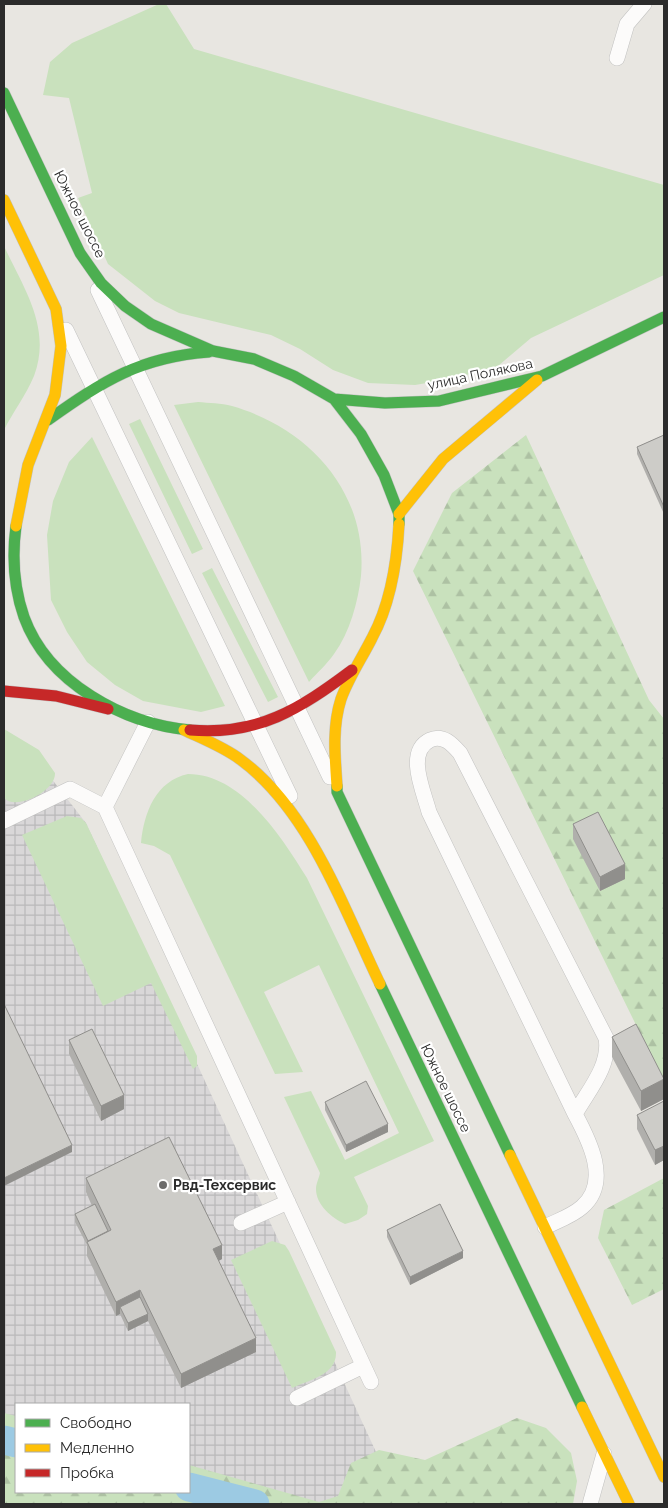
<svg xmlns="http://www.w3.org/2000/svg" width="668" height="1508" font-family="Raleway,sans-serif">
  <defs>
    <pattern id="industrial-grid" width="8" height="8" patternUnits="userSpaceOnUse" patternTransform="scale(1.25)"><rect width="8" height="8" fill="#d9d7d8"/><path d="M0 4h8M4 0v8" fill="none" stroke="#bab9ba"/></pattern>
    <pattern id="forest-firs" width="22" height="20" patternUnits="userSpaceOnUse" patternTransform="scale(1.25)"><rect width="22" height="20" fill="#c9e1bd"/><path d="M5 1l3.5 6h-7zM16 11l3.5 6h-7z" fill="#adc1a3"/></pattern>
  </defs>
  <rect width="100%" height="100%" fill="#e8e6e1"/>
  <path fill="url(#industrial-grid)" fill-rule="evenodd" d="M4,736L44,769L86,823L400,1504H4ZM16,1404H189V1492H16Z"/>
  <path fill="#c9e1bd" d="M159,4H166L194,49L664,185V275L531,338L498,366L456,378L415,385L368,383L333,370L300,349L271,335L179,313L155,301L108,264L78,198L92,193L69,98L43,95L50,62L72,43Z
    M4,246C24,289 52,328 34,376C26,395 13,412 4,430Z
    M198,402C209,403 221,403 232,406C309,428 368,492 361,576C358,602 350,632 334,654C327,664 317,673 309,682L174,405Z
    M140,419L203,549L192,554L129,424Z
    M92,437L225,706L201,712L143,701L115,685L87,662L67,632L51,600L47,535L53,501L69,462Z
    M212,568L278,697L268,702L202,573Z
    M4,729L39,750L55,773C56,791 16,811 4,798Z
    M188,774C242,774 282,838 307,878L434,1141L354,1177L368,1206L367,1214L358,1220L345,1224C332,1218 316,1205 316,1189C316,1184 319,1178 320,1173L284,1097L311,1091L345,1160L399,1133L319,965L264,992L303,1072L275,1074L170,855L154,846L141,843C144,812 156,781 188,774Z
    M67,816L81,818L86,823L197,1056V1066L193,1069L151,983L103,1006L22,835Z
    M272,1241L285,1245L289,1251L336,1352C337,1375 308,1380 292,1388L231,1260Z"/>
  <path fill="url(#forest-firs)" d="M526,435L649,700L664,719V1082L413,571L452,493Z
    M664,1178V1289L632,1305L598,1238L604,1210Z
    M4,1413L16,1416V1492H189V1465L319,1502L338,1496L351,1463L379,1450L425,1460L517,1418L546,1428L571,1453L577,1481L573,1504H4Z"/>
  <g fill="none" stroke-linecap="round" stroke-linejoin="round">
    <path stroke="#9ccae3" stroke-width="29" d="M4,1440L16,1443
      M189,1487L255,1504"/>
    <defs>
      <path id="lane" d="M617,58L627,24L644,4
        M98,290L330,777
        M66,330L290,796
        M148,722L105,807L371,1382
        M4,821L70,789L105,807
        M241,1223L288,1202
        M545,1227C557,1221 572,1216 582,1207C611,1182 589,1140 575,1114L429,812C424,792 405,752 430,740C443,734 452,744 460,753L606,1038C611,1065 588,1091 575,1114
        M297,1398L363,1366
        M590,1504L604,1454"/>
      <path id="fast" d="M4,93L80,253L101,283L125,306L151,324L213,351L254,359L294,376L334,399L361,434L384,475L399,514V524
        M334,399L385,403L439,401L542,376L664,317
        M48,420C103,381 140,357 209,352
        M16,526C12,556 14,588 24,617C48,683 124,724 190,730
        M337,786V792L510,1155
        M380,984L582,1407"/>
      <path id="slow" d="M4,200L56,309L61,346L55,395L28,465L16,526
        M399,514L443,459L537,380
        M184,730C203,739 224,747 241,760C310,811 344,909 380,984
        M337,786C335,757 332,727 341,699C349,677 362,658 372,638C391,603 397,563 399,524
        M510,1155L664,1477
        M582,1407L629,1504"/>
      <path id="jam" d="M4,691L56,696L108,709
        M190,730C258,736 300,709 352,670"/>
    </defs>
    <use href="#lane" stroke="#c2c2c1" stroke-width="16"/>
    <use href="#fast" stroke="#c2c2c1" stroke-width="12"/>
    <use href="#slow" stroke="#c2c2c1" stroke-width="12"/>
    <use href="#jam" stroke="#c2c2c1" stroke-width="12"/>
    <use href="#lane" stroke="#fcfbfa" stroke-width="15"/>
    <use href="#fast" stroke="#4caf50" stroke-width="11"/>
    <use href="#slow" stroke="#ffc107" stroke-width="11"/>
    <use href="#jam" stroke="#c62828" stroke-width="11"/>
  </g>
  <path fill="#b0afac" d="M664,435V514L637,454V447Z
    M573,824L625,879L600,891L573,839Z
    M612,1037L664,1099L641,1111L612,1057Z
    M69,1040L124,1109L101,1121L69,1054Z
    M664,1101V1160L655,1165L637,1129V1115Z
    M325,1102L388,1132L346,1152L325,1110Z
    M86,1178L222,1259L218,1261L256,1352L181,1388L148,1321L128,1331L120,1314L116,1316L87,1256V1245L75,1222V1214L92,1206L86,1192Z
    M387,1230L463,1258L410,1285L387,1237Z"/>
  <path fill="#908f8c" d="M625,864V879L600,891V877Z
    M664,1079V1099L641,1111V1091Z
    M124,1095V1109L101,1121V1106Z
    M388,1124V1132L346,1152V1145Z
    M72,1145V1152L4,1186V1178Z
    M664,1146V1160L655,1165V1150Z
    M222,1245V1259L213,1264V1249Z
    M463,1251V1258L410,1285V1277Z
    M140,1290V1305L120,1307V1314L116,1316V1302Z
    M148,1314V1321L128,1331V1323Z
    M256,1338V1352L181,1388V1374Z"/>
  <path fill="#cdccc8" stroke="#908f8c" d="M664,435V507L637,447Z
    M598,812L625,864L600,877L573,824Z
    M4,1004L72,1145L4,1178Z
    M636,1024L664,1079L641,1091L612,1037Z
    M92,1029L124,1095L101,1106L69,1040Z
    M366,1081L388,1124L346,1145L325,1102Z
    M664,1101V1146L655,1150L637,1115Z
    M169,1137L222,1245L213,1249L256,1338L181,1374L140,1290L116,1302L87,1242L111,1230L86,1178Z
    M95,1204L108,1231L88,1241L75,1214Z
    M440,1204L463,1251L410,1277L387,1230Z
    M140,1297L148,1314L128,1323L120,1307Z"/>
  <circle fill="#6d6c6b" stroke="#fff" stroke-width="2" cx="163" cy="1185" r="5"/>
  <g text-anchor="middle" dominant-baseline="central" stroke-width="4.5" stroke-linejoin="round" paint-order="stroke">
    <g font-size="14" fill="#2b2b2b" stroke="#fff">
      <text transform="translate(80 214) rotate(63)">Южное шоссе</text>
      <text transform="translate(480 374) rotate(-12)">улица Полякова</text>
      <text transform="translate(446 1088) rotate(64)">Южное шоссе</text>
    </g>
    <g font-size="14" font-weight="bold" fill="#2b2b2b" stroke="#fff" text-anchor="start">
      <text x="173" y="1185">Рвд-Техсервис</text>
    </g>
  </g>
  <rect width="668" height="1508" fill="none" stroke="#2b2b2b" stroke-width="10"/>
  <rect x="15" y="1403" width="175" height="90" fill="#ffffff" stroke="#aaaaaa"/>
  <rect x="25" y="1419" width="25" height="8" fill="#4caf50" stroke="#aaaaaa"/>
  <text x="60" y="1428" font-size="15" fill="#2b2b2b">Свободно</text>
  <rect x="25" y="1444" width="25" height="8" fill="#ffc107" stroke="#aaaaaa"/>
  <text x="60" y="1453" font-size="15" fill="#2b2b2b">Медленно</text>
  <rect x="25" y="1469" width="25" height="8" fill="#c62828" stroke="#aaaaaa"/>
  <text x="60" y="1478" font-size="15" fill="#2b2b2b">Пробка</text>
</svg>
